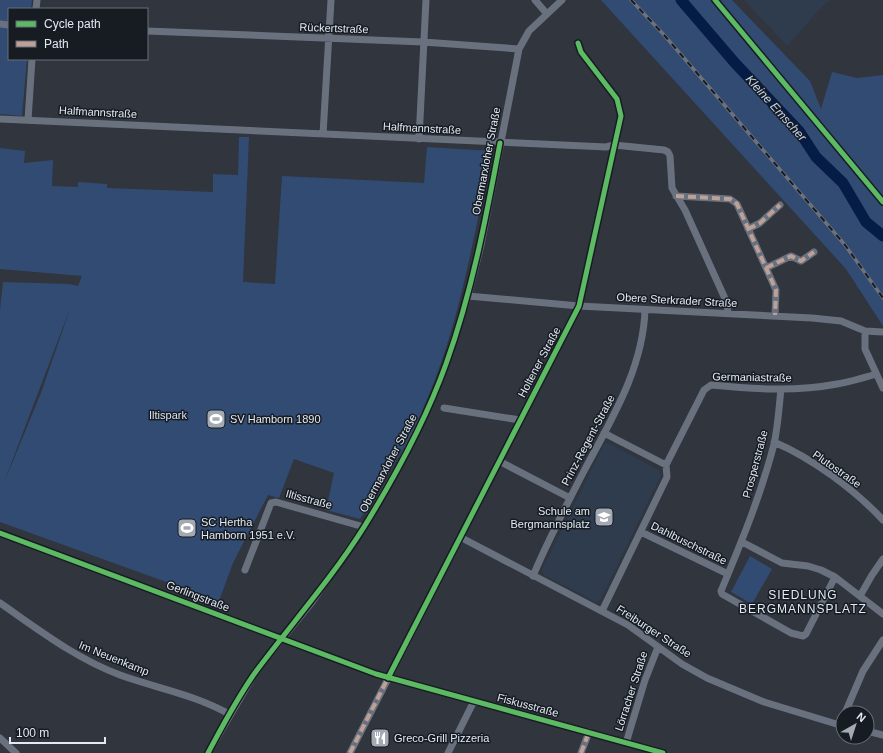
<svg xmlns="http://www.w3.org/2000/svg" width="883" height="753" font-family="Arial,sans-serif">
  <rect width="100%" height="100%" fill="#30353e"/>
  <path fill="#2e3c4e" d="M744,0H830L820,9L787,46Z
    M608,443L659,470L661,475L601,599L596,602L544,575L542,570L604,444Z"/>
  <path fill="#324b73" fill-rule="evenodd" d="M0,0H32L31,9H9V59H27L22,116L0,114Z
    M601,0H732L810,81L821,109L832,72L857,78L883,75V326L846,269Z
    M239,137H249L243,282L275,284L282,176L424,183L427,147L492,151C474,233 461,319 428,397C411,440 385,480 360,519L326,510L334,473L294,459L279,498L268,495L233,563L219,601L0,522V310L3,282L69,284L78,286L82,276L0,269V148L25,151L24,163L53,160L52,186L78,187V182L107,184V188L213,192V174L238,175ZM71,306L41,393L3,485Z
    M750,556L772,569L752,604L731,592Z"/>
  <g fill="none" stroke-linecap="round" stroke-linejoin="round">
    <path stroke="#041c46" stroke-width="11" d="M681,0L735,63L799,131L816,157L843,183L866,222L883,236"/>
    <path stroke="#69717f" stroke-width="7" d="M535,0L547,14
      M36,9L37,0
      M0,24L9,25
      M147,31L423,42L519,49
      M0,119L606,147L614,145L664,150L668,152L670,156L672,188L685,210L727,303L728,313
      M28,120L32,59
      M323,134L331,0
      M419,139L426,0
      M676,196L730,199L737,204L776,290L775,315
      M748,229L760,223L780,205
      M766,268L791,256L801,261L814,252
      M468,296L579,306L812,318L841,321L865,331L883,332
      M865,331V349L883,388
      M781,389C779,407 778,426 774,444C761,495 741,543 721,591L722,594L791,633L803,636L806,634L835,577
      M444,408L520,420
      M604,433L666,465
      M774,442C812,458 855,490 883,520
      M499,461L570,498
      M641,532L728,574
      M0,533L376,674L663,753
      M460,537L628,625L682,664L707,678L764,702L843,726
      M742,542L782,563L808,566L821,570L835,577L883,614
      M245,570L271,503L276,502L364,527
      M533,576C548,540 566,506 584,471C611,420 643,369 645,310
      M860,596L872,575L883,559
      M0,603C39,630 75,658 120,675C156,688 196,695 229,714
      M602,611L667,477L666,465L704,390L711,385C753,389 795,392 837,384C850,382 863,378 876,374
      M845,713L863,671L883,640
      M867,731L883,735
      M0,738L16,753
      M626,743L645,680L658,647
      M208,753L256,671L312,602L364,527L398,468L431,402L446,364L468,296L481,245L519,49L529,31L562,0
      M350,753L579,306L621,116L617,99L581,52L578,43
      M448,753L474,701
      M581,753L589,732"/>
    <defs>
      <path id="rail" d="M631,0L665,36L845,245L883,298"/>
    </defs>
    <use href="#rail" stroke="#6c717b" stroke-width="3.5"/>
    <use href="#rail" stroke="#171c23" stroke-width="2" stroke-dasharray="6" stroke-linecap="butt"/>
    <path stroke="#bda197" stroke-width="4" stroke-dasharray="8 4" stroke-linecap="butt" d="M676,196L730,199L737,204L776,290L775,315
      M748,229L760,223L780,205
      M766,268L791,256L801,261L814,252
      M350,753L388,678
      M581,753L589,732"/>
    <defs>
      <path id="cycleway" d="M715,0L883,202
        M0,533L376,674L663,753
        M388,678L579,306L621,116L617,99L581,52L578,43
        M208,753C223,725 238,696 257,670C293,622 332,578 364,527C396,475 426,420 446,364C472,292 486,218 500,143"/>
    </defs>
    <use href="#cycleway" stroke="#171c23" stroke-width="8"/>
    <use href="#cycleway" stroke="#5cba63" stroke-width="5"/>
  </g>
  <defs>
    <symbol id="stadium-square" viewBox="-11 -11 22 22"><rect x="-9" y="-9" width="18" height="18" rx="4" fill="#a4aab3" stroke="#171c23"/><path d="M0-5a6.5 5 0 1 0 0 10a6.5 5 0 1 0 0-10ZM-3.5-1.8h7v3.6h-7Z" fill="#fff"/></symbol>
    <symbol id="school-square" viewBox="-11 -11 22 22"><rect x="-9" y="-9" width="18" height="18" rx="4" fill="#a4aab3" stroke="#171c23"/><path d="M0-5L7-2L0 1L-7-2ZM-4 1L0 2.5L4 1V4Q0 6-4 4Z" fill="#fff"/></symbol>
    <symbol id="restaurant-square" viewBox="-11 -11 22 22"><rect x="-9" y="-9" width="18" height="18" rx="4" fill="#a4aab3" stroke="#171c23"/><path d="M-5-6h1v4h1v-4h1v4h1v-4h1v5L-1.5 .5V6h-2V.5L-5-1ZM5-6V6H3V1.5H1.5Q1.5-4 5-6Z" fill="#fff"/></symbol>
  </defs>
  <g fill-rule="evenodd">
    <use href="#stadium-square" x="205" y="408" width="22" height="22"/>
    <use href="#school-square" x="593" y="506" width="22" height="22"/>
    <use href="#stadium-square" x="176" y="517" width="22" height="22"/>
    <use href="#restaurant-square" x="369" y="727" width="22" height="22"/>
  </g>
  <g text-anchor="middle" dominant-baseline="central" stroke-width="3" stroke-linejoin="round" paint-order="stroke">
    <g font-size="11" fill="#e2e9f2" stroke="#171c23">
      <text transform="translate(334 28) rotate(2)">Rückertstraße</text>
      <text transform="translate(98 112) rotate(3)">Halfmannstraße</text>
      <text transform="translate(422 128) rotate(3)">Halfmannstraße</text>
      <text transform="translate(486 161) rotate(-79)">Obermarxloher Straße</text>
      <text transform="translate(677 300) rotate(3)">Obere Sterkrader Straße</text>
      <text transform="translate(539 362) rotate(-62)">Holtener Straße</text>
      <text transform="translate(752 377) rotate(1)">Germaniastraße</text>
      <text transform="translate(588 440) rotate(-62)">Prinz-Regent-Straße</text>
      <text transform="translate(388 463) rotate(-62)">Obermarxloher Straße</text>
      <text transform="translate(755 464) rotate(-75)">Prosperstraße</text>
      <text transform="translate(837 469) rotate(35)">Plutostraße</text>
      <text transform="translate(309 499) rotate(15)">Iltisstraße</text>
      <text transform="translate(689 543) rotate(26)">Dahlbuschstraße</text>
      <text transform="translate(198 596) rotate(21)">Gerlingstraße</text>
      <text transform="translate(654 631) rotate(33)">Freiburger Straße</text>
      <text transform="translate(114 658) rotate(22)">Im Neuenkamp</text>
      <text transform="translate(631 691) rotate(-72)">Lörracher Straße</text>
      <text transform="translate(528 705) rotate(15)">Fiskusstraße</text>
    </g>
    <g font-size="11" fill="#d5e0f0" stroke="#171c23">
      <text x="168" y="415">Iltispark</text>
    </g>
    <g font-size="11" fill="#e2e9f2" stroke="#171c23" text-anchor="start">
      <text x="230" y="419">SV Hamborn 1890</text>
      <text x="590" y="511" text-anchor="end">Schule am<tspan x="590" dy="13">Bergmannsplatz</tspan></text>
      <text x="201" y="522">SC Hertha<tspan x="201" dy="13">Hamborn 1951 e.V.</tspan></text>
      <text x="394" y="738">Greco-Grill Pizzeria</text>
    </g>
    <g font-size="12" font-style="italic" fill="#c2d7f7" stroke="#171c23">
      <text transform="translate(776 108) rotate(48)">Kleine Emscher</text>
    </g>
    <g font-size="12" letter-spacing="1" fill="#e2e9f2" stroke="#171c23">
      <text x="803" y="595">SIEDLUNG<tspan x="803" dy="14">BERGMANNSPLATZ</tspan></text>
    </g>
  </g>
  <rect x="8" y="8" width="140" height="52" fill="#171c23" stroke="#686e76"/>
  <rect x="16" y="21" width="20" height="6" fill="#5cba63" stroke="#686e76"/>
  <text x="44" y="28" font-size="12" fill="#e2e9f2">Cycle path</text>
  <rect x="16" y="41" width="20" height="6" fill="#bda197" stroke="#686e76"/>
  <text x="44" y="48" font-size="12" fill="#e2e9f2">Path</text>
  <g transform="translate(855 725) rotate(39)"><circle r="19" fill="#171c23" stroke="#686e76"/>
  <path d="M0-3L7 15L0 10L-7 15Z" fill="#a4aab3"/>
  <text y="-6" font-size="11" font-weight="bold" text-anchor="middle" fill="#e2e9f2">N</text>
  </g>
  <path d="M10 737v6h95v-6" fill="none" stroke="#e2e9f2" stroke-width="2"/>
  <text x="16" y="737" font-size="12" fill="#e2e9f2" stroke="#171c23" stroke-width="3" paint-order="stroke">100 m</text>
</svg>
